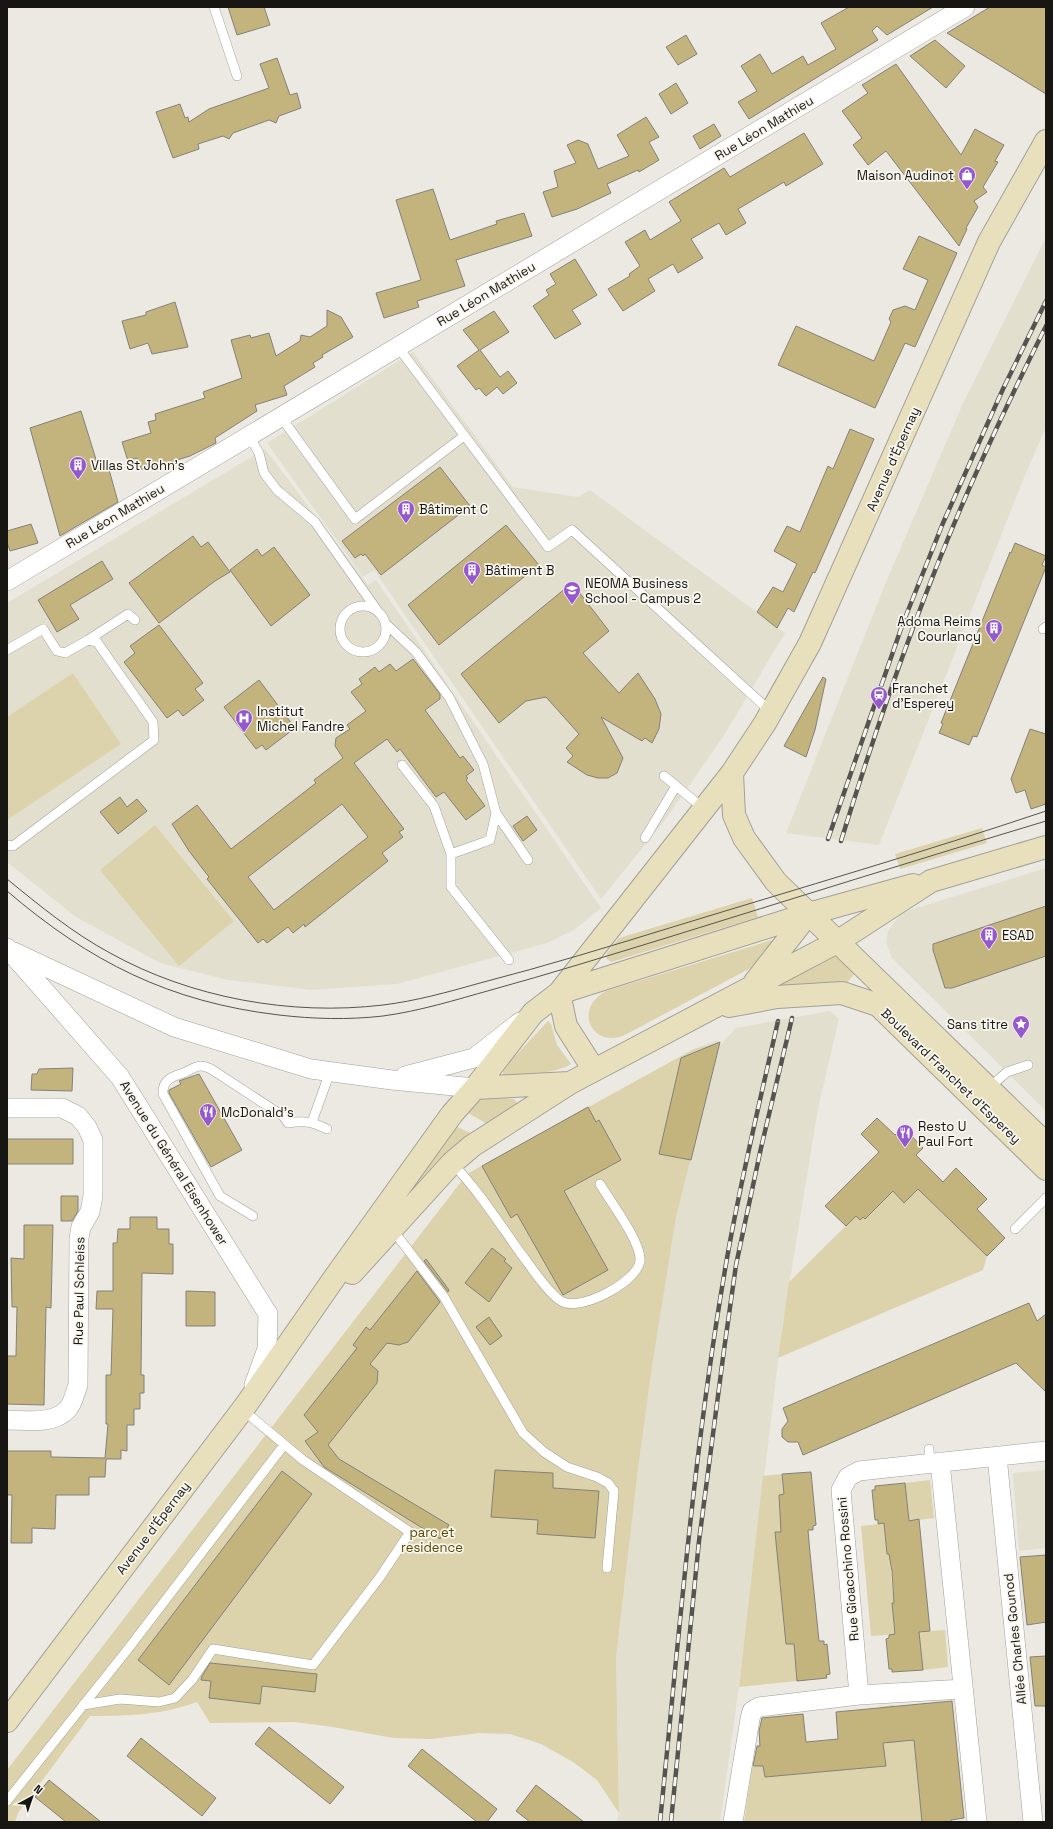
<svg xmlns="http://www.w3.org/2000/svg" width="1053" height="1829" font-family="'Space Grotesk',sans-serif">
  <rect width="100%" height="100%" fill="#ebe9e1"/>
  <path fill="#e3dfcf" d="M1046,237V427L1023,480L879,845L786,833L886,582L964,401Z
    M413,352L513,487L578,497L590,490L785,633L723,737L665,820L601,899L374,570L363,577L267,443Z
    M265,449L368,585L376,580L601,908L574,930L547,943L397,984L312,990L228,980L160,963L76,917L7,862V603Z
    M1046,868V1111L892,958L886,942L888,931L894,922L901,915L910,910Z
    M830,1011L839,1019L818,1109L782,1328L739,1687L720,1822H617L619,1813L616,1660L638,1469L653,1360L467,1174L694,1049L717,1040L720,1045L736,1028Z
    M1046,1470V1548L1019,1551L1013,1473Z"/>
  <path fill="#dcd3ad" d="M73,673L121,744L7,820V717Z
    M155,825L234,921L179,966L100,870Z
    M982,828L987,843L900,869L895,854Z
    M752,898L758,917L611,962L606,958L607,953L619,938Z
    M775,939L758,964L623,1036C590,1047 574,1008 606,991Z
    M834,954L856,972L844,986L779,989L776,985Z
    M548,1021L551,1024L557,1045L571,1064C560,1072 516,1079 503,1075V1069Z
    M718,1043L719,1045L676,1217L653,1360L638,1469L616,1659L619,1813L597,1780L573,1762L541,1744L510,1734L480,1733L431,1739L393,1738L333,1727L294,1722L210,1723L197,1702C163,1715 126,1716 90,1716L18,1813L15,1822H7V1770L467,1174L694,1049Z
    M483,1097L514,1099L517,1103L486,1123L466,1112L478,1098Z
    M455,1126L471,1133L456,1145L409,1196L406,1194Z
    M922,1184L927,1198L987,1256L983,1270L778,1358L789,1282L856,1216L860,1220L893,1191L904,1203Z
    M782,1474L784,1494L782,1532H776L786,1643L794,1644L797,1681L739,1687L763,1476Z
    M930,1480L934,1518L909,1521L905,1483Z
    M889,1523L885,1530L887,1554H892C889,1566 892,1592 896,1603L892,1604L894,1628L899,1634L871,1636L861,1526Z
    M945,1630L948,1667L923,1670L919,1632Z
    M894,1705L898,1741L914,1740L922,1822H744L752,1767L763,1766L765,1777L885,1766L880,1707Z"/>
  <path fill="#c3b47e" stroke="#83817a" fill-rule="evenodd" d="M228,7H264L270,25L237,35Z
    M849,7H933L887,35L877,26L872,31L878,40L749,119L738,102L757,91L741,66L760,54L772,74L803,56L808,65L836,49L821,23Z
    M990,7H1046V94L947,33Z
    M686,35L697,54L678,65L666,47Z
    M935,40L965,66L946,88L910,56Z
    M277,58L290,95L297,93L301,108L279,116L276,123L269,120L233,133L229,139L223,136L198,144L199,149L173,158L156,112L180,104L185,118L188,117L189,122L209,109L269,88L260,64Z
    M896,64L961,155L975,129L1004,145L995,161L998,162L983,187L987,192L974,201L978,207L966,228L967,229L959,246L886,151L868,165L853,145L862,138L842,111L868,93L862,85Z
    M676,83L688,103L671,114L659,94Z
    M646,117L659,137L649,142L659,160L639,172L638,170L607,184L611,193L577,209L552,217L543,192L558,187L554,171L576,163L567,145L578,140L588,144L598,169L629,156L617,135Z
    M714,124L721,136L700,149L693,136Z
    M804,133L823,164L786,186L784,182L738,209L746,223L726,235L719,223L691,239L703,258L678,273L673,264L648,279L655,291L623,311L608,289L630,276L629,274L640,266L625,242L645,230L650,240L681,221L669,202L724,168L730,177Z
    M433,189L450,240L497,224L496,221L524,213L532,236L456,260L465,286L417,301L419,307L384,318L376,293L421,280L396,200Z
    M919,236L957,253L915,347L905,343L875,408L778,365L796,326L874,361L891,322L889,319L893,310L905,306L915,310L928,280L903,269Z
    M575,259L597,295L572,310L581,324L555,339L533,306L549,295L546,290L556,284L550,274Z
    M175,302L188,347L152,354L148,343L130,349L122,321L146,315V312Z
    M327,310L341,317L353,337L322,355L323,357L313,363L315,367L284,386L287,395L255,405L257,411L215,438L216,443L190,456L148,469H141L137,458L128,461L122,442L151,433L148,422L156,420L155,414L205,398L203,392L242,378L231,340L250,335L251,338L269,333L276,356L300,341L301,335L310,337L327,326Z
    M494,311L509,332L480,350L500,377L508,371L517,383L503,394L497,387L486,396L479,388L476,390L457,366L479,350L463,330Z
    M81,411L99,469L108,466L118,502L60,536L30,428Z
    M850,429L874,439L815,573L813,572L794,612L788,608L777,628L757,612L773,587L783,592L797,564L774,551L787,526L800,532L828,466L833,469Z
    M440,467L470,506L381,575L365,554L363,556L361,554L355,558L342,541Z
    M31,524L38,543L10,551L7,543V531Z
    M506,525L539,565L439,645L408,605Z
    M193,536L201,547L208,542L230,572L215,581L159,623L129,583Z
    M1015,543L1046,556L1042,565L1046,567L977,737L973,736L969,745L939,733L943,724L941,723L1010,552L1011,553Z
    M274,547L310,595L271,626L230,570L257,549L262,556Z
    M102,561L113,579L70,605L79,619L57,632L38,600Z
    M572,583L609,631L583,653L619,693L638,673L655,699L661,714L659,729L652,743L645,738L642,741L601,717L623,758L617,773L608,778H598L587,775L567,762L573,756L566,748L579,734L546,697L526,701L499,723L461,674Z
    M159,625L203,683L195,689L204,700L183,716L178,710L167,718L124,662L135,653L130,646Z
    M413,659L440,694V699L425,710L460,758L463,756L474,770L466,776L468,778L466,780L485,806L466,820L444,792L436,797L400,749L397,752L387,739L354,763L404,829L399,832L403,837L382,853L388,861L305,927L304,924L293,933L288,927L267,943L263,939L258,943L207,879L209,877L189,851L172,824L197,805L231,849L316,783L314,780L343,758L335,746L336,738L350,729L347,725L366,711L351,692L362,684L359,679L375,667L379,672L390,664L396,671ZM342,804L368,837L274,910L248,877Z
    M823,677L826,679L815,730L806,757L784,746Z
    M259,680L295,728L266,750L262,745L256,749L224,707Z
    M1030,729L1046,734V804L1031,809L1025,790L1016,793L1011,779Z
    M120,797L127,807L137,799L147,811L118,834L100,812Z
    M527,816L537,830L523,841L513,826Z
    M1046,906V956L952,988H945L933,950V944Z
    M720,1042L691,1160L659,1154L681,1058Z
    M73,1068L72,1091L31,1090L32,1074H37L39,1069Z
    M199,1074L242,1150L211,1167L169,1093V1090L181,1084L179,1081Z
    M588,1107L596,1122L599,1120L621,1160L564,1191L608,1270L563,1295L517,1214L511,1218L482,1166Z
    M877,1118L895,1135L903,1127L923,1148L916,1155L943,1182L956,1168L987,1199L977,1209L1005,1238L987,1256L918,1189L904,1203L893,1191L865,1219L863,1217L860,1220L856,1216L846,1226L825,1206L879,1152L861,1134Z
    M7,1139H73V1164H7Z
    M61,1196H78V1211L72,1221H61Z
    M130,1217H157V1229H169V1244H173V1274L142,1273L141,1375H144V1393H140V1409H134V1425H127V1451L121,1450V1459H106L105,1477H89V1495H56L55,1529L32,1528V1543H11L12,1495H7V1451H51V1457L105,1458L108,1424H106V1375H111L113,1309H96L97,1291H113V1243H117L118,1229H130Z
    M24,1225H53L51,1308L46,1307L44,1405L7,1404V1356H16L17,1307H12L11,1258L24,1259Z
    M492,1248L506,1259L504,1261L512,1268L489,1302L465,1283Z
    M426,1259L449,1290L448,1292L424,1261Z
    M417,1271L440,1302L408,1342L399,1345L387,1343L370,1364L378,1371L377,1383L328,1445L339,1459L449,1525L440,1539L324,1467L305,1441L318,1432L304,1415L357,1348L353,1345L366,1327L370,1330Z
    M186,1291L215,1292V1326H186Z
    M1029,1303L1037,1321L1046,1314V1392L1016,1363L803,1455L798,1442H788L782,1437V1429L788,1421L783,1408Z
    M489,1317L502,1336L490,1345L476,1327Z
    M495,1470L553,1473V1488L599,1491L595,1538L537,1534L538,1520L491,1517Z
    M282,1471L312,1494L169,1685L138,1660Z
    M811,1472L816,1525L813,1526V1530H808L810,1553L819,1641H824V1645L827,1644L830,1674L826,1675L827,1678L797,1681L794,1644H786L775,1532H781L779,1495L784,1494L782,1474Z
    M905,1483L909,1521L919,1519L930,1631L919,1632L923,1670L892,1672V1669H889L886,1639L889,1638V1635L895,1634L892,1603H894L892,1571L889,1554H887L884,1523L878,1524V1520H875L872,1490H875V1486Z
    M1046,1555V1622L1027,1625L1020,1557Z
    M1046,1656V1706H1035L1030,1657Z
    M210,1663L317,1674L315,1692L262,1686L260,1704L209,1698L211,1681L201,1680L202,1676Z
    M952,1701L964,1818L951,1820V1822H922L914,1740L883,1743L886,1766L765,1777L763,1766H753L757,1746H760L759,1731L762,1718L803,1714L806,1742L838,1739L836,1712Z
    M269,1727L344,1787L330,1804L255,1744Z
    M141,1738L216,1798L202,1816L127,1756Z
    M422,1749L497,1809L487,1822H477L408,1766Z
    M49,1780L101,1822H66L50,1809L35,1797Z
    M536,1785L584,1822H530L516,1811Z"/>
  <g fill="none" stroke-linecap="round" stroke-linejoin="round">
    <defs>
      <path id="lane" d="M214,7L237,76
        M398,347L548,547L572,530L771,712
        M281,417L355,519L464,436
        M249,436L259,453L264,473L277,490L315,522L379,613
        M340 629a23 23 0 1 1 46 0a23 23 0 1 1-46 0Z
        M386,624L416,652L449,697L483,764L496,813L490,840L451,854V887L509,960
        M1043,629L1046,627
        M88,640L128,614L135,620
        M7,650L43,629L57,651L65,653L88,640L97,642L153,722L154,740L13,846L7,845
        M402,765L434,806L451,854
        M664,776L703,808
        M496,813L528,860
        M645,838L676,786
        M989,1088L1007,1072L1028,1065
        M312,1122L330,1072
        M452,1163C479,1191 499,1223 522,1255C531,1267 548,1293 561,1301C580,1313 638,1281 640,1261C642,1243 610,1201 600,1184
        M253,1216L220,1196L163,1094C162,1078 175,1076 186,1072C191,1069 196,1066 201,1066C205,1066 208,1068 211,1069L283,1116L288,1123C306,1120 312,1122 327,1129
        M392,1229L444,1297L523,1433L544,1452L567,1467L597,1477L608,1483L614,1491L607,1568
        M1015,1229L1046,1198
        M929,1449L930,1463
        M83,1705L120,1699L159,1702L175,1698L192,1680L213,1649L313,1665L380,1577L410,1532L303,1460L243,1410
        M7,1801L128,1649L284,1445"/>
      <path id="street" d="M7,581L965,7
        M7,948L120,1077L268,1314L267,1349L254,1385
        M14,952L174,1027L311,1069L392,1080L475,1088
        M405,1076L474,1058L520,1022
        M7,1108H62L78,1116L87,1127L93,1140V1196L90,1212L81,1227L79,1238L78,1385C75,1393 73,1404 67,1410C52,1425 26,1420 7,1420
        M997,1456L1033,1822
        M940,1462L977,1822
        M859,1695L841,1490L848,1477L859,1471L1046,1451
        M733,1822L750,1719L752,1711L759,1707L859,1695L963,1689"/>
      <path id="secondary" d="M732,773L734,815L744,838L776,882L1046,1144
        M755,982L808,914
        M559,993L808,914L913,885
        M559,993L566,1026L594,1070
        M729,1006L777,997L842,993L878,1005L1046,1169
        M475,1088L569,1083
        M352,1273L452,1163L472,1146L570,1083L837,942L931,881L1046,847
        M7,1721L246,1405L335,1277L452,1114L475,1088L533,1013L559,993L732,773L765,723L810,643L989,242L1046,141"/>
    </defs>
    <use href="#lane" stroke="#a2a098" stroke-width="10"/>
    <use href="#street" stroke="#a2a098" stroke-width="20"/>
    <use href="#secondary" stroke="#a2a098" stroke-width="24"/>
    <use href="#lane" stroke="#fff" stroke-width="9"/>
    <use href="#street" stroke="#fff" stroke-width="19"/>
    <use href="#secondary" stroke="#e8e0bd" stroke-width="22"/>
    <path stroke="#565450" stroke-width="1" d="M7,879C40,906 73,933 110,953C191,998 291,1016 383,1005C416,1001 448,992 480,983C546,966 611,946 676,926C800,888 924,852 1046,811
      M7,891C90,962 169,1002 279,1015C313,1019 348,1020 383,1016C420,1011 455,1000 491,990C549,974 607,956 666,938C792,899 919,859 1046,821"/>
    <defs>
      <path id="rail" d="M828,839L903,623L943,523L1003,389L1046,301
        M841,841C880,715 923,591 977,471C999,422 1022,374 1046,326
        M660,1822C679,1636 694,1448 726,1264C740,1182 760,1101 778,1021
        M671,1822L699,1541L724,1350L736,1265L761,1148L792,1018"/>
    </defs>
    <use href="#rail" stroke="#565450" stroke-width="4.5"/>
    <use href="#rail" stroke="#f8f6ee" stroke-width="3" stroke-dasharray="9" stroke-linecap="butt"/>
  </g>
  <defs>
    <symbol id="shop-pin" viewBox="-11 -11 22 30"><path d="M0 17L-7.5 6A9.5 9.5 0 1 1 7.5 6Z" fill="#9558cf" stroke="#f8f6ee"/><path d="M-5-2.5h2.3a2.7 3.5 0 0 1 5.4 0H5L5.5 6h-11ZM-1.5-2.5h3a1.5 2.3 0 0 0-3 0Z" fill="#fff"/></symbol>
    <symbol id="building-pin" viewBox="-11 -11 22 30"><path d="M0 17L-7.5 6A9.5 9.5 0 1 1 7.5 6Z" fill="#9558cf" stroke="#f8f6ee"/><path d="M-4-6H4V6H1V3H-1V6H-4ZM-2.5-4.3h1.7v1.8h-1.7ZM.8-4.3h1.7v1.8H.8ZM-2.5-1h1.7V.8h-1.7ZM.8-1h1.7V.8H.8Z" fill="#fff"/></symbol>
    <symbol id="university-pin" viewBox="-11 -11 22 30"><path d="M0 17L-7.5 6A9.5 9.5 0 1 1 7.5 6Z" fill="#9558cf" stroke="#f8f6ee"/><path d="M0-5L7-2L0 1L-7-2ZM-4 1L0 2.5L4 1V4Q0 6-4 4Z" fill="#fff"/></symbol>
    <symbol id="station-pin" viewBox="-11 -11 22 30"><path d="M0 17L-7.5 6A9.5 9.5 0 1 1 7.5 6Z" fill="#9558cf" stroke="#f8f6ee"/><path d="M-3-6H3Q5-6 5-4V2Q5 4 3 4L4.5 6H3L1.5 4h-3L-3 6H-4.5L-3 4Q-5 4-5 2V-4Q-5-6-3-6ZM-3.5-4v3h7v-3ZM-3.5 1v1.5H-2V1ZM2 1v1.5H3.5V1Z" fill="#fff"/></symbol>
    <symbol id="hospital-pin" viewBox="-11 -11 22 30"><path d="M0 17L-7.5 6A9.5 9.5 0 1 1 7.5 6Z" fill="#9558cf" stroke="#f8f6ee"/><path d="M-5-5h3v3.5h4V-5h3V5h-3V1.5h-4V5h-3Z" fill="#fff"/></symbol>
    <symbol id="sight-pin" viewBox="-11 -11 22 30"><path d="M0 17L-7.5 6A9.5 9.5 0 1 1 7.5 6Z" fill="#9558cf" stroke="#f8f6ee"/><path d="M0-6L1.8-2.2L6-1.7L2.9 1.2L3.7 5.4L0 3.3L-3.7 5.4L-2.9 1.2L-6-1.7L-1.8-2.2Z" fill="#fff"/></symbol>
    <symbol id="restaurant-pin" viewBox="-11 -11 22 30"><path d="M0 17L-7.5 6A9.5 9.5 0 1 1 7.5 6Z" fill="#9558cf" stroke="#f8f6ee"/><path d="M-5-6h1v4h1v-4h1v4h1v-4h1v5L-1.5 .5V6h-2V.5L-5-1ZM5-6V6H3V1.5H1.5Q1.5-4 5-6Z" fill="#fff"/></symbol>
  </defs>
  <g fill-rule="evenodd">
    <use href="#shop-pin" x="957" y="165" width="20" height="27"/>
    <use href="#building-pin" x="68" y="455" width="20" height="27"/>
    <use href="#building-pin" x="396" y="499" width="20" height="27"/>
    <use href="#building-pin" x="462" y="560" width="20" height="27"/>
    <use href="#university-pin" x="562" y="580" width="20" height="27"/>
    <use href="#building-pin" x="984" y="618" width="20" height="27"/>
    <use href="#station-pin" x="869" y="685" width="20" height="27"/>
    <use href="#hospital-pin" x="234" y="708" width="20" height="27"/>
    <use href="#building-pin" x="979" y="925" width="20" height="27"/>
    <use href="#sight-pin" x="1011" y="1014" width="20" height="27"/>
    <use href="#restaurant-pin" x="198" y="1102" width="20" height="27"/>
    <use href="#restaurant-pin" x="895" y="1123" width="20" height="27"/>
  </g>
  <g text-anchor="middle" dominant-baseline="central" stroke-width="3.5" stroke-linejoin="round" paint-order="stroke">
    <g font-size="13" fill="#171613" stroke="#f8f6ee">
      <text transform="translate(764 128) rotate(-31)">Rue Léon Mathieu</text>
      <text transform="translate(486 294) rotate(-31)">Rue Léon Mathieu</text>
      <text transform="translate(893 459) rotate(-66)">Avenue d'Épernay</text>
      <text transform="translate(115 516) rotate(-31)">Rue Léon Mathieu</text>
      <text transform="translate(951 1076) rotate(44)">Boulevard Franchet d'Esperey</text>
      <text transform="translate(174 1163) rotate(58)">Avenue du Général Eisenhower</text>
      <text transform="translate(79 1291) rotate(-89)">Rue Paul Schleiss</text>
      <text transform="translate(153 1528) rotate(-53)">Avenue d'Épernay</text>
      <text transform="translate(848 1569) rotate(-95)">Rue Gioacchino Rossini</text>
      <text transform="translate(1015 1639) rotate(-96)">Allée Charles Gounod</text>
    </g>
    <g font-size="13" fill="#171613" stroke="#f8f6ee" text-anchor="start">
      <text x="954" y="175" text-anchor="end">Maison Audinot</text>
      <text x="91" y="465">Villas St John's</text>
      <text x="419" y="509">Bâtiment C</text>
      <text x="485" y="570">Bâtiment B</text>
      <text x="585" y="583">NEOMA Business<tspan x="585" dy="15">School - Campus 2</tspan></text>
      <text x="981" y="621" text-anchor="end">Adoma Reims<tspan x="981" dy="15">Courlancy</tspan></text>
      <text x="892" y="688">Franchet<tspan x="892" dy="15">d'Esperey</tspan></text>
      <text x="257" y="711">Institut<tspan x="257" dy="15">Michel Fandre</tspan></text>
      <text x="1002" y="935">ESAD</text>
      <text x="1008" y="1024" text-anchor="end">Sans titre</text>
      <text x="221" y="1112">McDonald's</text>
      <text x="918" y="1126">Resto U<tspan x="918" dy="15">Paul Fort</tspan></text>
    </g>
    <g font-size="13" fill="#594a03" stroke="#f8f6ee">
      <text x="432" y="1532">parc et<tspan x="432" dy="15">residence</tspan></text>
    </g>
  </g>
  <rect width="1053" height="1829" fill="none" stroke="#171613" stroke-width="16"/>
  <g transform="translate(32 1797) rotate(40)" stroke="#f8f6ee" stroke-width="3" paint-order="stroke">
  <path d="M0-3L7 15L0 10L-7 15Z" fill="#171613"/>
  <text y="-6" font-size="11" font-weight="bold" text-anchor="middle" fill="#171613">N</text>
  </g>
</svg>
